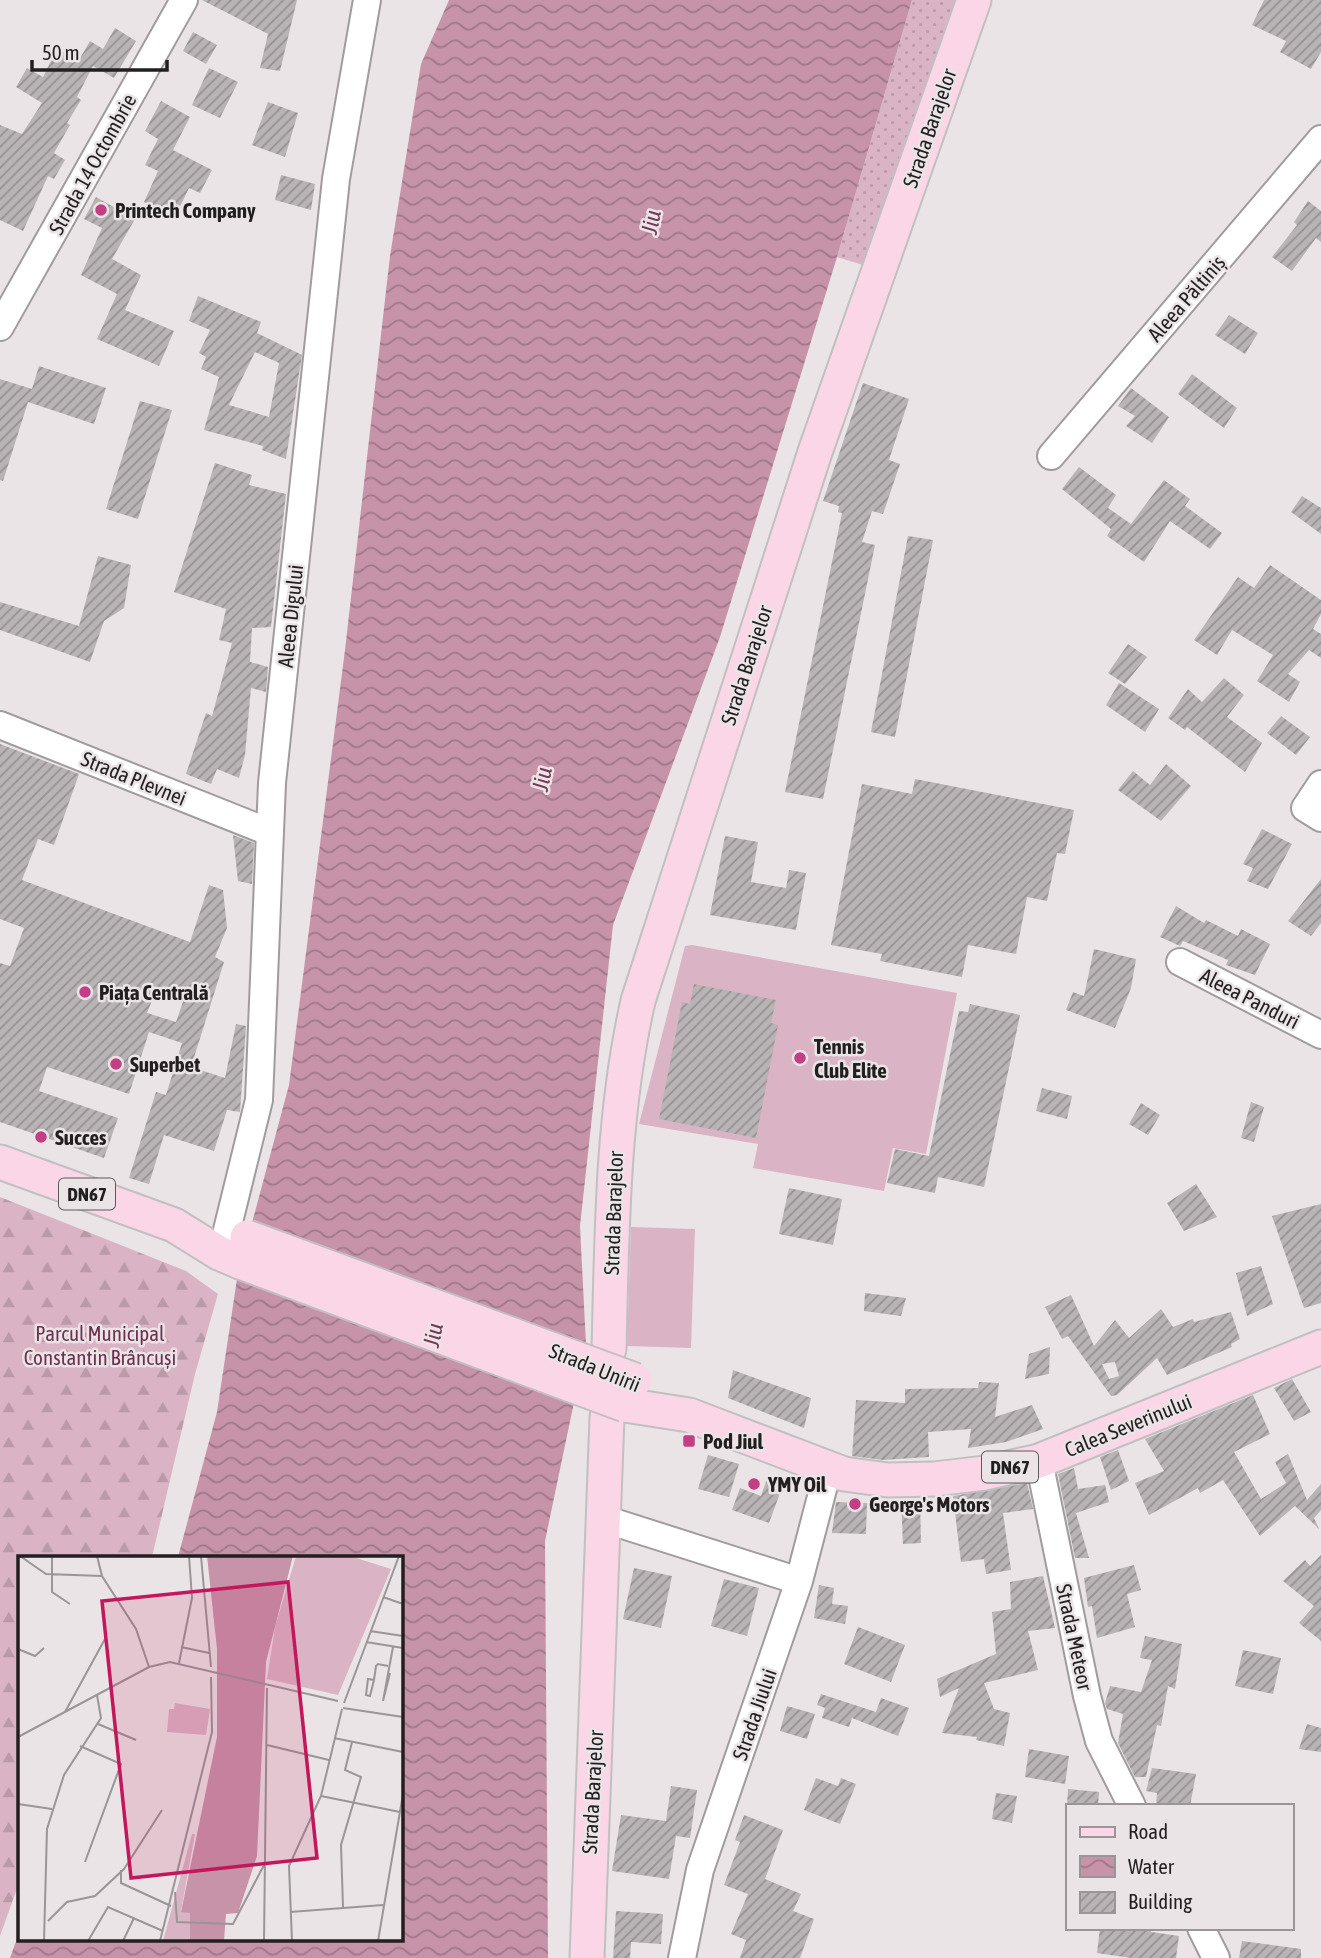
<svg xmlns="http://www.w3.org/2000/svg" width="1321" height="1958" font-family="'Asap Condensed',sans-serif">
  <defs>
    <pattern id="grass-dots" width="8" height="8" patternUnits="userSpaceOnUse" patternTransform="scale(1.75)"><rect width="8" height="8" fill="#dab4c4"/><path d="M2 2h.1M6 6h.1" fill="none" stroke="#bb9aa8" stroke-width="1.8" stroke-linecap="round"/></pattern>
    <pattern id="forest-firs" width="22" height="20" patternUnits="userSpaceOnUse" patternTransform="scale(1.75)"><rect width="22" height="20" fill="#dab4c4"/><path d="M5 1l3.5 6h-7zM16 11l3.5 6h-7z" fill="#bb9aa8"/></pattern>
    <pattern id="water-waves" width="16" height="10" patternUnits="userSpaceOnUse" patternTransform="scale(1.75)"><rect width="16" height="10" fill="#c693a9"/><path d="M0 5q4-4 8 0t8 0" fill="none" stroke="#a07789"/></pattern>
    <pattern id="building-hatch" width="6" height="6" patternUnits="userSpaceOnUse" patternTransform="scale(1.75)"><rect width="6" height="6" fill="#b8b3b5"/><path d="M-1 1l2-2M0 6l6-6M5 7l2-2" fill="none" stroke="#959193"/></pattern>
  </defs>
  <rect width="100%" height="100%" fill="#eae4e6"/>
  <path fill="url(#grass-dots)" d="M912,0H957L863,265L837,257Z"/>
  <path fill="url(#forest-firs)" d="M0,1197L186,1271L218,1294L195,1374L152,1557H19V1883L0,1936Z"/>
  <path fill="#dab4c4" d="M692,945L957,993L926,1154L893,1148L884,1191L753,1168L758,1144L639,1124L685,946Z
    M631,1227L695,1229L691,1348L627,1346Z"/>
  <path fill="url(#water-waves)" d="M449,0H912L837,257L720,637L613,925L580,1226L586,1345L545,1541L548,1958H10L19,1933V1939H401V1557H178L217,1412L237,1279L289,1085L345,650L390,256L421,64Z"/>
  <path fill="url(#building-hatch)" fill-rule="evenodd" d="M202,0H297L280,71L260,68L268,34Z
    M1264,0H1321V52L1311,69L1280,52L1286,41L1252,25Z
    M115,28L136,41L114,78L93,66L77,97L81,100L67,123L70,125L54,153L65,160L54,179L48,176L23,231L0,220V125L22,134L42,103L16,87L27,68L43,77L57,49L79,60L90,41L103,49Z
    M193,32L217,45L206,64L183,51Z
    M209,68L238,82L220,118L192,105Z
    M161,101L190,117L173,150L212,170L200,193L189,188L175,217L144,202L158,171L145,165L158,139L145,131Z
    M268,102L298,113L285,157L252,145Z
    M281,175L315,184L311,210L275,200Z
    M96,197L135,219L112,259L141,275L125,310L174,331L159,366L97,339L117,294L81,275L102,228L84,219Z
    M1308,201L1321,211V242L1316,238L1292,271L1272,257L1297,225L1294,222Z
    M198,296L261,322L257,333L302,355L286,459L262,450L263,446L204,430L219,377L201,369L206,357L199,353L210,330L189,321ZM255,352L279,363L269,417L229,405Z
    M1229,315L1258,333L1245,354L1215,335Z
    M39,366L106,388L94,424L28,402L3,481L0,480V379L32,389Z
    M1192,374L1237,408L1224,428L1178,394Z
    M863,383L909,399L889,460L900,464L883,514L872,511L862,542L875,545L823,799L785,792L842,513L838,512L839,506L823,501Z
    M1131,388L1169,417L1152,443L1126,426L1135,416L1118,406Z
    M140,401L172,410L138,519L106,509Z
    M215,463L252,475L249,485L286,494L271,627L252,628L250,662L268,667L266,692L251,688L245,755L239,778L217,769L211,784L186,774L206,713L212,716L232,643L219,640L226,609L174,592Z
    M1079,467L1116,495L1108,508L1131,524L1164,480L1190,499L1185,506L1222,533L1210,549L1170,521L1144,562L1107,536L1111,529L1062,489Z
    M1302,496L1321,508V534L1291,512Z
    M908,536L933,540L895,737L871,732Z
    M98,556L131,565L124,608L104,621L90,662L0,630V602L79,626Z
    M1270,565L1321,600V614L1313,629L1321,634V658L1309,650L1288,674L1300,682L1289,702L1257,681L1273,655L1232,630L1217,655L1194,640L1238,577L1254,588Z
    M1128,644L1147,657L1125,684L1108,673Z
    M1224,678L1244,695L1227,717L1262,743L1245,772L1187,727L1185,730L1168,718L1188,689L1202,702Z
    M1119,683L1159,709L1145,732L1106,705Z
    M1281,716L1310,737L1296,755L1267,733Z
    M0,744L79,774L54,845L38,839L22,880L190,942L209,885L223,890L227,928L215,957L224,962L191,1067L225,1078L236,1024L246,1026L240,1112L227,1110L214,1151L164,1135L149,1184L129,1178L156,1092L166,1095L182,1043L149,1032L129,1094L47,1067L39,1091L118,1118L104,1158L0,1122V963L10,966L24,928L0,919ZM157,988L185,996L176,1022L147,1013Z
    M1166,764L1191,786L1161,821L1118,790L1133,771L1150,785Z
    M915,779L1074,810L1065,854L1057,853L1047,901L1027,897L1016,954L968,945L962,977L880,961L882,954L831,945L862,784L912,794Z
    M1262,829L1292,844L1268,889L1247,881L1253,868L1243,864Z
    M233,835L254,843L252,884L238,881Z
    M725,836L758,842L751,882L786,888L789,870L806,873L796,930L710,915Z
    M1321,879V923L1311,936L1288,921Z
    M1176,906L1204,923L1206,920L1238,936L1241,929L1270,944L1255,975L1226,965L1228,960L1183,941L1180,946L1160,937Z
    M1094,949L1136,959L1131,988L1115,1028L1066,1010L1073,992L1084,996Z
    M694,984L776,1000L771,1023L778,1025L756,1138L659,1119L682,1002L690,1004Z
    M970,1004L1020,1015L984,1187L938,1177L935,1193L887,1183L895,1149L929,1156L959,1011L968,1012Z
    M1042,1088L1072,1096L1067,1119L1036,1111Z
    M1251,1102L1264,1107L1254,1142L1241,1138Z
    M1141,1103L1160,1115L1148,1135L1129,1124Z
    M1196,1184L1217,1217L1184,1231L1167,1203Z
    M789,1188L842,1199L833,1245L779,1234Z
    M1321,1204V1303L1304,1308L1272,1216Z
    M1261,1266L1273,1304L1247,1316L1236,1273Z
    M865,1293L906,1298L901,1316L864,1311Z
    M1071,1295L1094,1346L1115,1320L1129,1338L1161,1309L1173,1327L1193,1319L1194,1322L1231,1312L1240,1339L1231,1344L1232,1347L1167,1375L1157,1358L1117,1395L1111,1396L1068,1336L1062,1339L1045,1307ZM1115,1362L1119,1376L1109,1379L1102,1364Z
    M1050,1347L1049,1374L1025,1379L1029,1354Z
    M733,1370L811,1398L804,1428L728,1398Z
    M1292,1379L1311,1412L1294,1421L1274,1388Z
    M979,1382L999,1383L995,1417L1032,1405L1043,1429L1006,1442L968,1448L971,1429L928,1432L929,1457L883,1460L852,1456L856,1400L905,1403V1389L978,1388Z
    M1253,1395L1270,1434L1234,1452L1261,1499L1286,1483L1275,1462L1288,1454L1307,1500L1321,1484V1510L1314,1518L1319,1529L1295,1506L1260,1536L1223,1480L1200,1493L1198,1488L1149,1515L1135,1483L1164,1471L1145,1439Z
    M1118,1450L1129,1481L1111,1490L1100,1457Z
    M708,1455L739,1464L729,1497L698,1489Z
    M1074,1468L1078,1489L1105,1485L1109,1502L1076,1513L1089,1558H1075L1058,1474Z
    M767,1479L783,1485L769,1523L732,1510L740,1488L761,1496Z
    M1027,1483L1033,1509L1003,1513L1011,1570L986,1574L984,1559L961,1562L953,1496Z
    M920,1499L921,1543L903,1544L901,1500Z
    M836,1502L867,1503L866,1534L832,1533Z
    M1321,1555V1641L1299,1623L1314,1606L1283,1581L1305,1560L1310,1566Z
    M1134,1565L1141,1590L1127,1594L1135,1627L1097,1638L1092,1606L1088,1607L1084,1578Z
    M634,1568L672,1576L661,1628L623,1619Z
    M1043,1576L1055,1628L1028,1631L1038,1670L984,1683L994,1709L1010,1713L1004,1746L976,1740L977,1737L942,1733L959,1688L940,1697L937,1679L996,1654L992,1612L1011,1609L1010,1582Z
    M724,1579L759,1588L747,1636L711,1626Z
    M819,1585L834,1588L832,1604L848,1606L845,1624L814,1618Z
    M858,1627L905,1645L891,1682L844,1664Z
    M1145,1636L1182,1644L1175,1689L1168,1686L1161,1726L1157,1725L1146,1777H1135L1118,1743L1123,1714L1107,1709L1105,1703L1110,1686L1141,1692L1152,1660L1140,1658Z
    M1243,1650L1281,1658L1273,1694L1235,1686Z
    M821,1694L876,1712L881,1698L909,1708L898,1736L852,1718L849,1727L822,1718L825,1708L817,1705Z
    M787,1706L815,1714L807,1739L780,1731Z
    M1307,1724L1321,1728V1752L1299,1749Z
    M1029,1749L1069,1756L1065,1784L1025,1777Z
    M1152,1768L1196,1774L1190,1806H1156L1157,1793L1146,1791Z
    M816,1778L838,1786L841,1778L856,1784L840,1824L804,1810Z
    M671,1786L697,1790L690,1838L676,1836L669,1879L612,1871L621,1815L666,1821Z
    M1068,1789L1099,1792L1098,1806H1067Z
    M996,1793L1017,1796L1012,1823L992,1819Z
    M744,1815L783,1830L765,1879L801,1894L793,1911L814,1919L800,1958H740L746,1940L731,1934L748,1894L724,1885L740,1842L735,1840Z
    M616,1911L663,1914L661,1944L631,1942L630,1958H613Z
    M1100,1928H1152L1151,1932L1179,1936L1176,1958H1131L1097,1953Z
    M1242,1941L1301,1949V1958H1239Z"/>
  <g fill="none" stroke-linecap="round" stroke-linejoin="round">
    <defs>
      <path id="minor" d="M0,327L184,0
        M1051,456L1321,139
        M0,725L269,832
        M1321,784L1305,808L1321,818
        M1180,962L1321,1035
        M227,1230L259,1100L272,783L336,179L367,0
        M1039,1461L1087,1696L1099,1741L1132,1806
        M604,1519L799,1581
        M1201,1928L1216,1958
        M682,1958L700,1870L799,1581L828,1470"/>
      <path id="major" d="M0,1162L174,1225L219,1253L240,1262
        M609,1349C612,1231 612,1116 638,1001L815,452L974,0
        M625,1405L689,1415L844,1474L888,1480L934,1479L985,1473L1039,1461L1321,1347
        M587,1958L607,1417"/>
    </defs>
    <use href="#minor" stroke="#a19b9e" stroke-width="30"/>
    <use href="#major" stroke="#c1c0c1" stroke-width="37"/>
    <use href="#minor" stroke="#fff" stroke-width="26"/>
    <use href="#major" stroke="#fbd6e6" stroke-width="33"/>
    <defs>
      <path id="major-bridge" d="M247,1237L635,1380
        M240,1262L625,1405"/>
    </defs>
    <use href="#major-bridge" stroke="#c1c0c1" stroke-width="37" stroke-linecap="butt"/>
    <use href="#major-bridge" stroke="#fbd6e6" stroke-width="33"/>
  </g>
  <g fill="#c23f86" stroke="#eae4e6" stroke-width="2.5">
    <circle cx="101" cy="210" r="7"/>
    <circle cx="85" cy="992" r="7"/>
    <circle cx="800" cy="1058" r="7"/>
    <circle cx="116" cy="1064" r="7"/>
    <circle cx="41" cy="1137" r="7"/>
    <rect x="682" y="1434" width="14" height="14" rx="3.5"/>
    <circle cx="754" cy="1484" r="7"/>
    <circle cx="855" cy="1504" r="7"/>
  </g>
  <g text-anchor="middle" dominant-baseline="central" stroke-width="5" stroke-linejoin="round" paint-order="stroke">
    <g fill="#eae4e6" stroke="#5d5a5b" stroke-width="2">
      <rect x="59" y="1178.5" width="56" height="31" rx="5"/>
      <rect x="982" y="1451.5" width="56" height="31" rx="5"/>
    </g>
    <g font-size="19" font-weight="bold" fill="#211f20">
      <text x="87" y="1194">DN67</text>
      <text x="1010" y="1467">DN67</text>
    </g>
    <g font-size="21" fill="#211f20" stroke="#eae4e6">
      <text transform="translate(929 128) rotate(-71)">Strada Barajelor</text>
      <text transform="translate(92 164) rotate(-61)">Strada 14 Octombrie</text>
      <text transform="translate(1186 298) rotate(-49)">Aleea Păltiniș</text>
      <text transform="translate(290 616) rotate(-84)">Aleea Digului</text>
      <text transform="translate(746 665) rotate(-72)">Strada Barajelor</text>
      <text transform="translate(134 778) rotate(22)">Strada Plevnei</text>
      <text transform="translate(1250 998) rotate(27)">Aleea Panduri</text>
      <text transform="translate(613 1213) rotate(-88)">Strada Barajelor</text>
      <text transform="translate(595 1367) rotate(22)">Strada Unirii</text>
      <text transform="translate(1128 1425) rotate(-22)">Calea Severinului</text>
      <text transform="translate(1075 1637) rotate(78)">Strada Meteor</text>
      <text transform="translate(754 1714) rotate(-71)">Strada Jiului</text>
      <text transform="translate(592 1792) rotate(-87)">Strada Barajelor</text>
    </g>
    <g font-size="21" font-weight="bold" fill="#211f20" stroke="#eae4e6" text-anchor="start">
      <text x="115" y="210">Printech Company</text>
      <text x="99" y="992">Piața Centrală</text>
      <text x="814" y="1046">Tennis<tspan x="814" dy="24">Club Elite</tspan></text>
      <text x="130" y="1064">Superbet</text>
      <text x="55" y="1137">Succes</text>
      <text x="703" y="1441">Pod Jiul</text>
      <text x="768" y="1484">YMY Oil</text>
      <text x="869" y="1504">George's Motors</text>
    </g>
    <g font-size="21" fill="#6f3050" stroke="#eae4e6">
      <text x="100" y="1333">Parcul Municipal<tspan x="100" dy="24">Constantin Brâncuși</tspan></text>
    </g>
    <g font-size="23" font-style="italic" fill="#763655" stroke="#eae4e6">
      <text transform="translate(651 222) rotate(-79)">Jiu</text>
      <text transform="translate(542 779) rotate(-79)">Jiu</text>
      <text transform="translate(433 1335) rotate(-79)">Jiu</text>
    </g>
  </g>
  <g transform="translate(18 1556)">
    <rect width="385" height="385" fill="#eae4e6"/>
    <path d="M174,278H177L163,355L172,356V385H145Z" fill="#dab4c4"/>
    <path d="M278,0H332L373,13L320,139L249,123L257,71Z" fill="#dab4c4"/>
    <path d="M157,147L192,153L188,179L149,176L151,153H156Z" fill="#dab4c4"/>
    <path d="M189,0H275L248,106L239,300L220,357L208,358L206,385H172V357L163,356L199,181V93Z" fill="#c693a9"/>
    <path fill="none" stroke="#9a9597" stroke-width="2" d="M2,0L28,18L84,20M34,0V36L52,48M79,0L84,20L118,73L131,111M183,0L193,111M365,41L385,48M352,75L385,80M348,86L385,92M163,91L191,97M0,93L17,100L26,92M161,107L174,42L171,0M372,117L365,145L375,91M356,124L350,123L348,139L352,140L356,124L358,110L360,108L370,110M326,147L381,0M325,152L385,161M47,156L87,83M80,168L118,184M0,181L131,111L152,106L320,145M316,182L385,196M249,189L311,204M62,190L103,208L67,306M303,240L382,256M0,248L34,253M103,314V327L153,350M157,336L159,366L215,368L246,309M325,351L323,289L343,221L327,214L334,186M272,356L365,349M30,365L49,346L77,340L106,313L144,254M26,385L29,273L46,219L83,162L79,139M70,385L90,351L145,375M105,385L116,362M142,385L194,176L193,121M246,385L249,132M274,385L271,310L303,240L324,153M360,385L385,238"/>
    <path fill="#c2185b" fill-opacity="0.15" stroke="#c2185b" stroke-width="3.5" d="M270,26L299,302L113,322L84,45Z"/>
    <rect width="385" height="385" fill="none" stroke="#211f20" stroke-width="3.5"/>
  </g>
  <rect x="1066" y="1804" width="228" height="126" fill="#eae4e6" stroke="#9a9597" stroke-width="2"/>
  <rect x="1080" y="1827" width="35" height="10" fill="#fbd6e6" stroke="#9a9597" stroke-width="2"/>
  <text x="1128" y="1839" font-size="21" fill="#211f20">Road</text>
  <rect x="1080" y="1856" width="35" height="21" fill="url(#water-waves)" stroke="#9a9597" stroke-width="2"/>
  <text x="1128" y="1874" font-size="21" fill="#211f20">Water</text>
  <rect x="1080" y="1892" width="35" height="21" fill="url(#building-hatch)" stroke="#9a9597" stroke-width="2"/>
  <text x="1128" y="1909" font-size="21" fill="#211f20">Building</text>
  <path d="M32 60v10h135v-10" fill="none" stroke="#211f20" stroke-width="3.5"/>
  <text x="42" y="60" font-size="21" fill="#211f20" stroke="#eae4e6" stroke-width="5" paint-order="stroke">50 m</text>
</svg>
